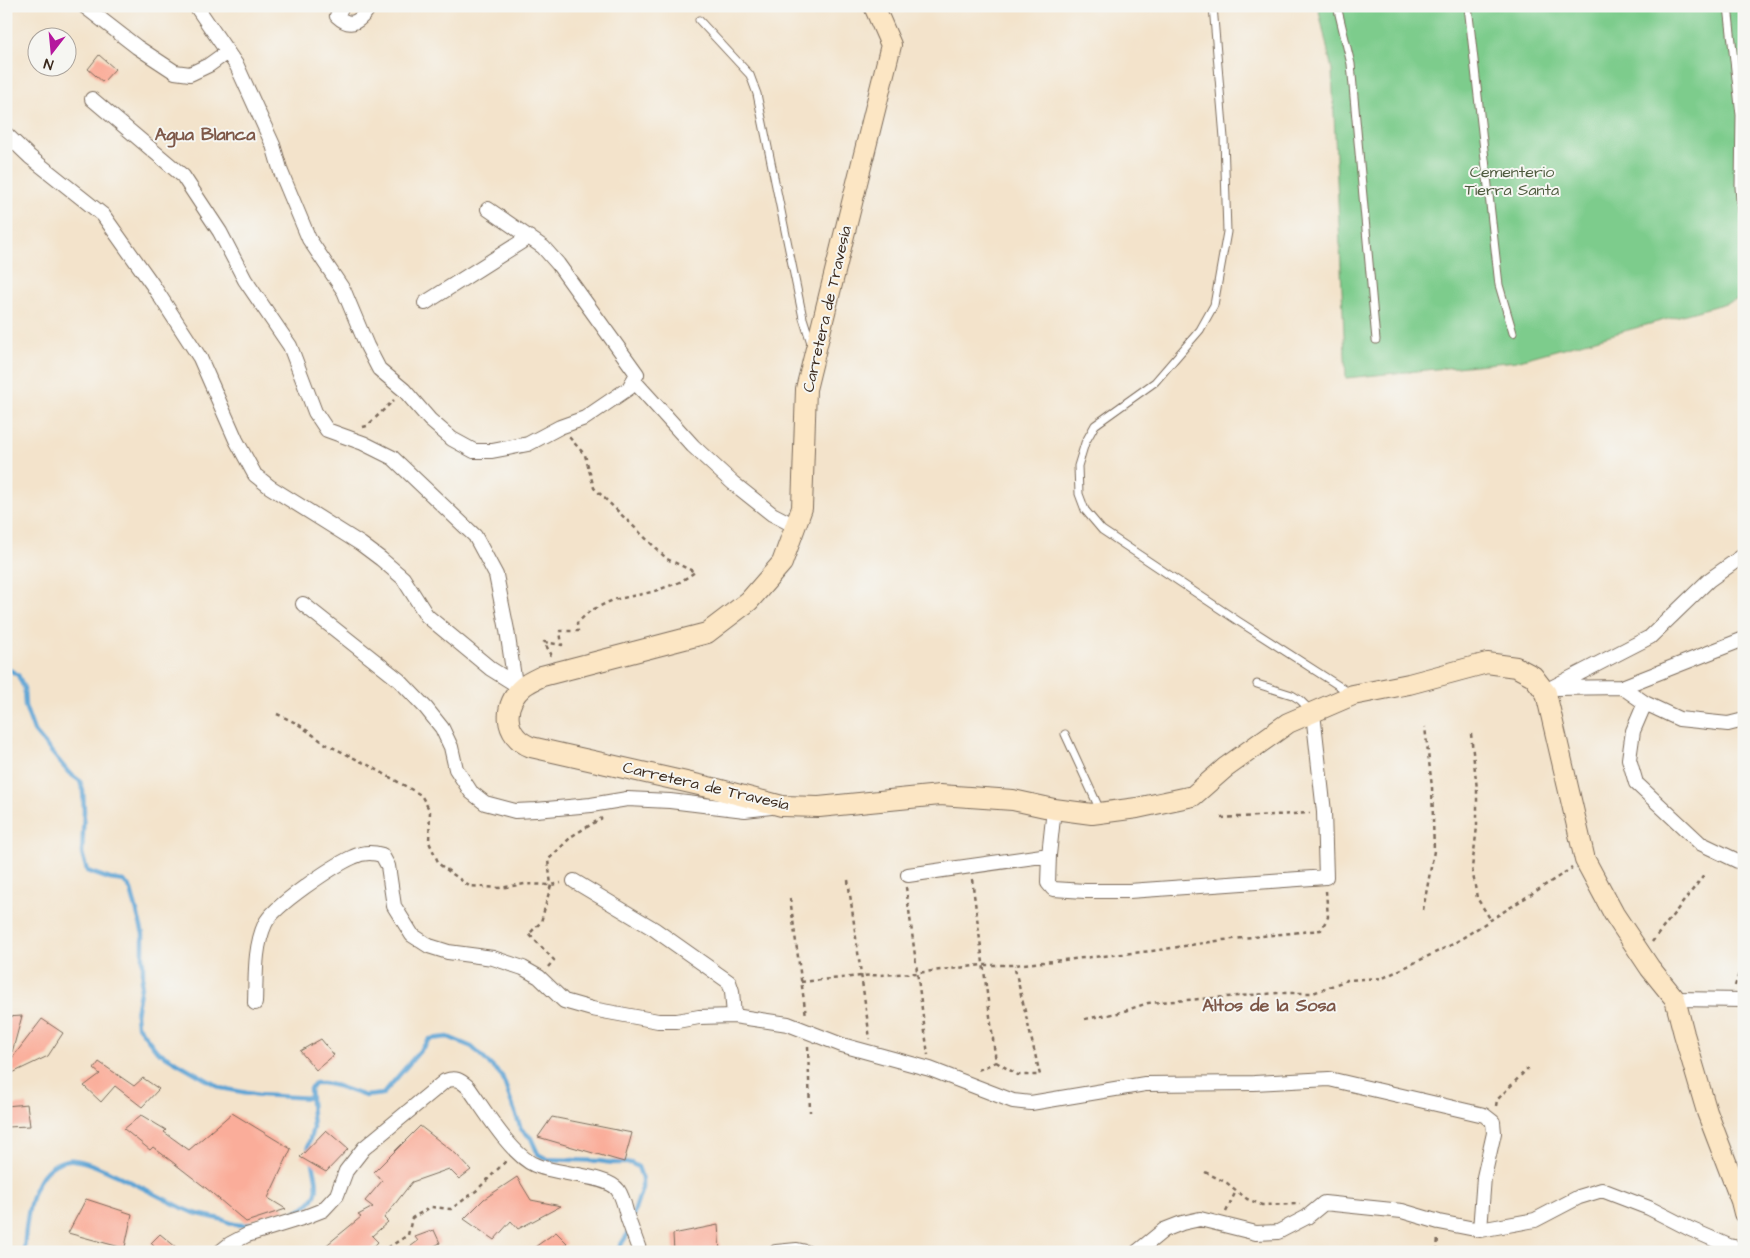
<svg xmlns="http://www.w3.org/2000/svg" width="1750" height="1258" font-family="'Architects Daughter',sans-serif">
  <rect width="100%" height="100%" fill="#f6f6f2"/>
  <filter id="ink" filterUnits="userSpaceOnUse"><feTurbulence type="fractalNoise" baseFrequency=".02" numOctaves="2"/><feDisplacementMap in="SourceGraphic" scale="10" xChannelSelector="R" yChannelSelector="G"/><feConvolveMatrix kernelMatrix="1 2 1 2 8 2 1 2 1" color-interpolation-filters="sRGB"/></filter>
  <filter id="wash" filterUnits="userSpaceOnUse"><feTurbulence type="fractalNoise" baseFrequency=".0096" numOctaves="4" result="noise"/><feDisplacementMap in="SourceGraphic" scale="20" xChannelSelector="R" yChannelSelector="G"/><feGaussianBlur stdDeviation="1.12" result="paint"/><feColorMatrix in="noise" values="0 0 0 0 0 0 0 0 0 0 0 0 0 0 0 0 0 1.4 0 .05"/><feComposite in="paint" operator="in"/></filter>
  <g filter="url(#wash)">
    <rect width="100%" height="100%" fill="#f3e3cb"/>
    <path fill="#7dcc8c" stroke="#5c7b55" d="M1318,6H1744V298L1516,361L1346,378L1332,70Z"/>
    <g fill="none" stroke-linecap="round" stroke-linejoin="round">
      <path stroke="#5fa4d4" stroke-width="4.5" d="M6,670H10L18,675L24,688L25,706L34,731L69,773L80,781L83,791L84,811L82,853L87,871L110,879L124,881L131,890L143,934V975L136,1014L137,1025L157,1051L221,1088L259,1095L311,1098
        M310,1153L308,1146L313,1128L310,1089L315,1083H323L337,1086L365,1096L383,1094L430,1039L448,1037L472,1047L502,1076L521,1129L531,1138L538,1154L547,1159L599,1161L612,1163H631L638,1167L642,1178V1188L632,1219
        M24,1252C26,1221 29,1166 68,1160C89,1156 163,1200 187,1210C197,1215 209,1216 220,1219C225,1220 229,1223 234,1224C251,1228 282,1218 297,1211C323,1198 318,1185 312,1160
        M616,1252L629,1232"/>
    </g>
    <g id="blocks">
      <path fill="#faad9a" d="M99,55L115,69L103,82L88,69Z
        M22,1016L10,1060H6V1017Z
        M42,1019L63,1033L48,1056L6,1076V1066Z
        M321,1039L334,1055L316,1070L300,1051Z
        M99,1062L134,1086L143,1078L159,1089L142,1107L115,1086L101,1102L84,1086L100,1074L94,1069Z
        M27,1104L30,1126L6,1127V1106Z
        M232,1113L291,1149L268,1198L286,1209L246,1222L206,1188L153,1147L150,1150L124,1129L141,1115L166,1130L164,1132L189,1150Z
        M552,1117L632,1133L624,1162L538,1137Z
        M420,1126L456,1154L471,1170L459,1179L449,1169L412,1182L384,1218L388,1222L372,1236L378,1242L369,1252H318L361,1217L358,1215L373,1207L365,1201L382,1181L374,1172Z
        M326,1130L348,1149L326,1172L300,1157Z
        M517,1177L531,1200L561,1206L518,1229L511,1221L494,1240L464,1219L484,1199Z
        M86,1199L132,1214L125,1247H120L68,1233Z
        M718,1225L720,1252H674L673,1234Z
        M434,1230L440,1243L423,1252H403L418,1241L415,1237Z
        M556,1232L567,1243L557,1252H528Z
        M160,1234L182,1252H159L151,1243Z"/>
    </g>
  </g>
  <g filter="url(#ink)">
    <use href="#blocks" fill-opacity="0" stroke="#7b6b5b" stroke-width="1"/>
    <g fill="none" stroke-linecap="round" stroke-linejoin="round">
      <defs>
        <path id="lane" d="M1213,6L1224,138L1227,232L1214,305L1200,330L1155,382L1095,425L1085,443L1078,466L1079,494L1085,510L1102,530L1238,621L1350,693
          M1337,6L1351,64L1376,340
          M1468,6L1499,285L1513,333
          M1728,6L1740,115L1739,187L1741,212
          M699,20L750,75L757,94L803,318L811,343
          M1257,684L1292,695L1300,700L1311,711
          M1065,734L1100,810"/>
        <path id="street" d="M84,6L137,47L175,72L190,74L209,65L227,52
          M196,6L237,66L273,145L281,172L309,239L344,291L367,346L379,369L404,390L430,420L452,439L474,451H492L528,444L560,427L585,418L629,388L637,374L558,264L543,247L488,209
          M342,6L337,16C352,30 361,20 370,6
          M92,99L183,176L220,232L245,280L290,346L315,412L327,430L363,443L393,458L475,536L496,575L507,630L515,684
          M6,134L30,157L103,215L152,284L200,358L236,440L255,475L270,487L361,544L381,559L403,578L427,616L491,669L515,684L524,686
          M425,303L529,237
          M634,381L693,446L733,483L772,514L795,526
          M303,604L399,680L426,708L442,728L451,747L456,769L471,792L485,803L515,811L536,810L591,805L627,799L670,801L745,810L771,807
          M1622,687L1645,703L1679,719L1728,724L1744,720
          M1551,688L1650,637L1709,580L1744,555
          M1555,688L1622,687L1744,639
          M1645,703L1633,731L1629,759L1636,783L1700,843L1744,864
          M1054,809L1049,855L1048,883L1053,889L1085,891H1129L1326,877L1324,812L1313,713
          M908,875L1049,855
          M574,881L654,929L729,982L732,991L734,1016
          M1675,999L1744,1000
          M255,1003C256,978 254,948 265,924C273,906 333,866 353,857C363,852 372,852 382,855L388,866L394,906L412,935L429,946L448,952L493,958L523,968L539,977L564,1001L592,1009L658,1021H677L699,1017L734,1016L788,1024L842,1045L930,1069L1013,1101L1031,1103L1145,1084L1254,1083L1329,1079L1484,1115L1493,1122L1494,1133L1484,1177L1480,1230
          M220,1252L230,1244L247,1235L305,1217L323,1210L337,1195L346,1171L364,1148L445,1081C456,1077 460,1080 468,1087C484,1109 511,1155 535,1165C554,1174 608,1175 618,1190C624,1199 625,1209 628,1219C632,1230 636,1241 640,1252
          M776,1252L797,1250L806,1252
          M1137,1252L1164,1230L1182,1223L1200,1219L1256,1233L1278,1232L1307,1217L1324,1203L1402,1211L1439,1222L1480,1230L1535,1220L1579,1197L1602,1190L1649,1208L1690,1229L1729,1246L1744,1249"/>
        <path id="secondary" d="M874,6L891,45L806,389L802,508L782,563L749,601L707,633L542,676C536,679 529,682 524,686C502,704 503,736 531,747L717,789L782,806L819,807L940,795L1013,800L1054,809L1092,814L1137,808L1193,796L1225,768L1288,723L1353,695L1409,684L1487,663L1516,667L1533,676L1546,693L1585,860L1614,914L1650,968L1675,999L1684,1034L1707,1112L1741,1201L1744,1213"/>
      </defs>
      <use href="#lane" stroke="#7b6b5b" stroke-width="9"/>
      <use href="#street" stroke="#7b6b5b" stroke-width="16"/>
      <use href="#secondary" stroke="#7b6b5b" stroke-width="22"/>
      <path stroke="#7b6b5b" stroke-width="2.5" stroke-dasharray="4 4" stroke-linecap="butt" d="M363,427L367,426L394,400
        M550,656L551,654L544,642L562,645L560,631H578L577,623L590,611L613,600L652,592L680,582L695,572L667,559L594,488L585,455L569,437
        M277,714L298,724L324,743L372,767L421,795L430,811L429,842L439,864L469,886L499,888L525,884L551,885L561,883
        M1471,734L1477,789V827L1472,868L1477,898L1491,920
        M1221,818L1310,813
        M972,879L996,1062L976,1071
        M848,880L870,1039
        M906,887L928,1055
        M790,898L806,1016
        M1423,910L1434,851L1432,787L1425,727
        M1652,942L1705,874
        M548,967L554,960L529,934L541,922L551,885L548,860L572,836L602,818
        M801,982L861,976L916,973L983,965H1014L1152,951L1223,940L1321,930L1328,917L1326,891
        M1735,986L1744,957
        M1085,1019L1118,1013L1148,1003L1278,993H1313L1347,980L1383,978L1453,944L1572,868
        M808,1046L810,1112
        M996,1062L1018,1075H1040L1014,965
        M1496,1106L1497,1100L1528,1068
        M1205,1172L1227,1183L1247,1199L1262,1205L1300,1204
        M1226,1212L1236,1191
        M381,1252L408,1235L412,1218L431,1207L451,1209L476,1191L506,1161
        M1437,1252L1438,1236"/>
      <use href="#lane" stroke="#fff" stroke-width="7"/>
      <use href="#street" stroke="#fff" stroke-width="14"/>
      <use href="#secondary" stroke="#fce6c4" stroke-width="20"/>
    </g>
  </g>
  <g text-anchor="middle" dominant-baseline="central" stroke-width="4" stroke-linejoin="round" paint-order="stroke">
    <g font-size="16" fill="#4f5b3f" stroke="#f6f6f2">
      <text x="1512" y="172">Cementerio<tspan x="1512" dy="18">Tierra Santa</tspan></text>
    </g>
    <g font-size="16" fill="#3b2a1e" stroke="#f6f6f2">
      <text transform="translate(827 309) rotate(-77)">Carretera de Travesía</text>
      <text transform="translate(706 786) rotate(13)">Carretera de Travesía</text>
    </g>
    <g font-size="18" font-weight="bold" fill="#7e5849" stroke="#f6f6f2">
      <text x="205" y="134">Agua Blanca</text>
      <text x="1269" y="1005">Altos de la Sosa</text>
    </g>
  </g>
  <rect width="1750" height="1258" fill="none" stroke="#f6f6f2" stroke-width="25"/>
  <g transform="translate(52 52) rotate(196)"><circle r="24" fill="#f6f6f2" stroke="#aba49d"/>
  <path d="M0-4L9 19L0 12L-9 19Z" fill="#b5179e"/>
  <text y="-8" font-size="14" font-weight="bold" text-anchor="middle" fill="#3b2a1e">N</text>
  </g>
</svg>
